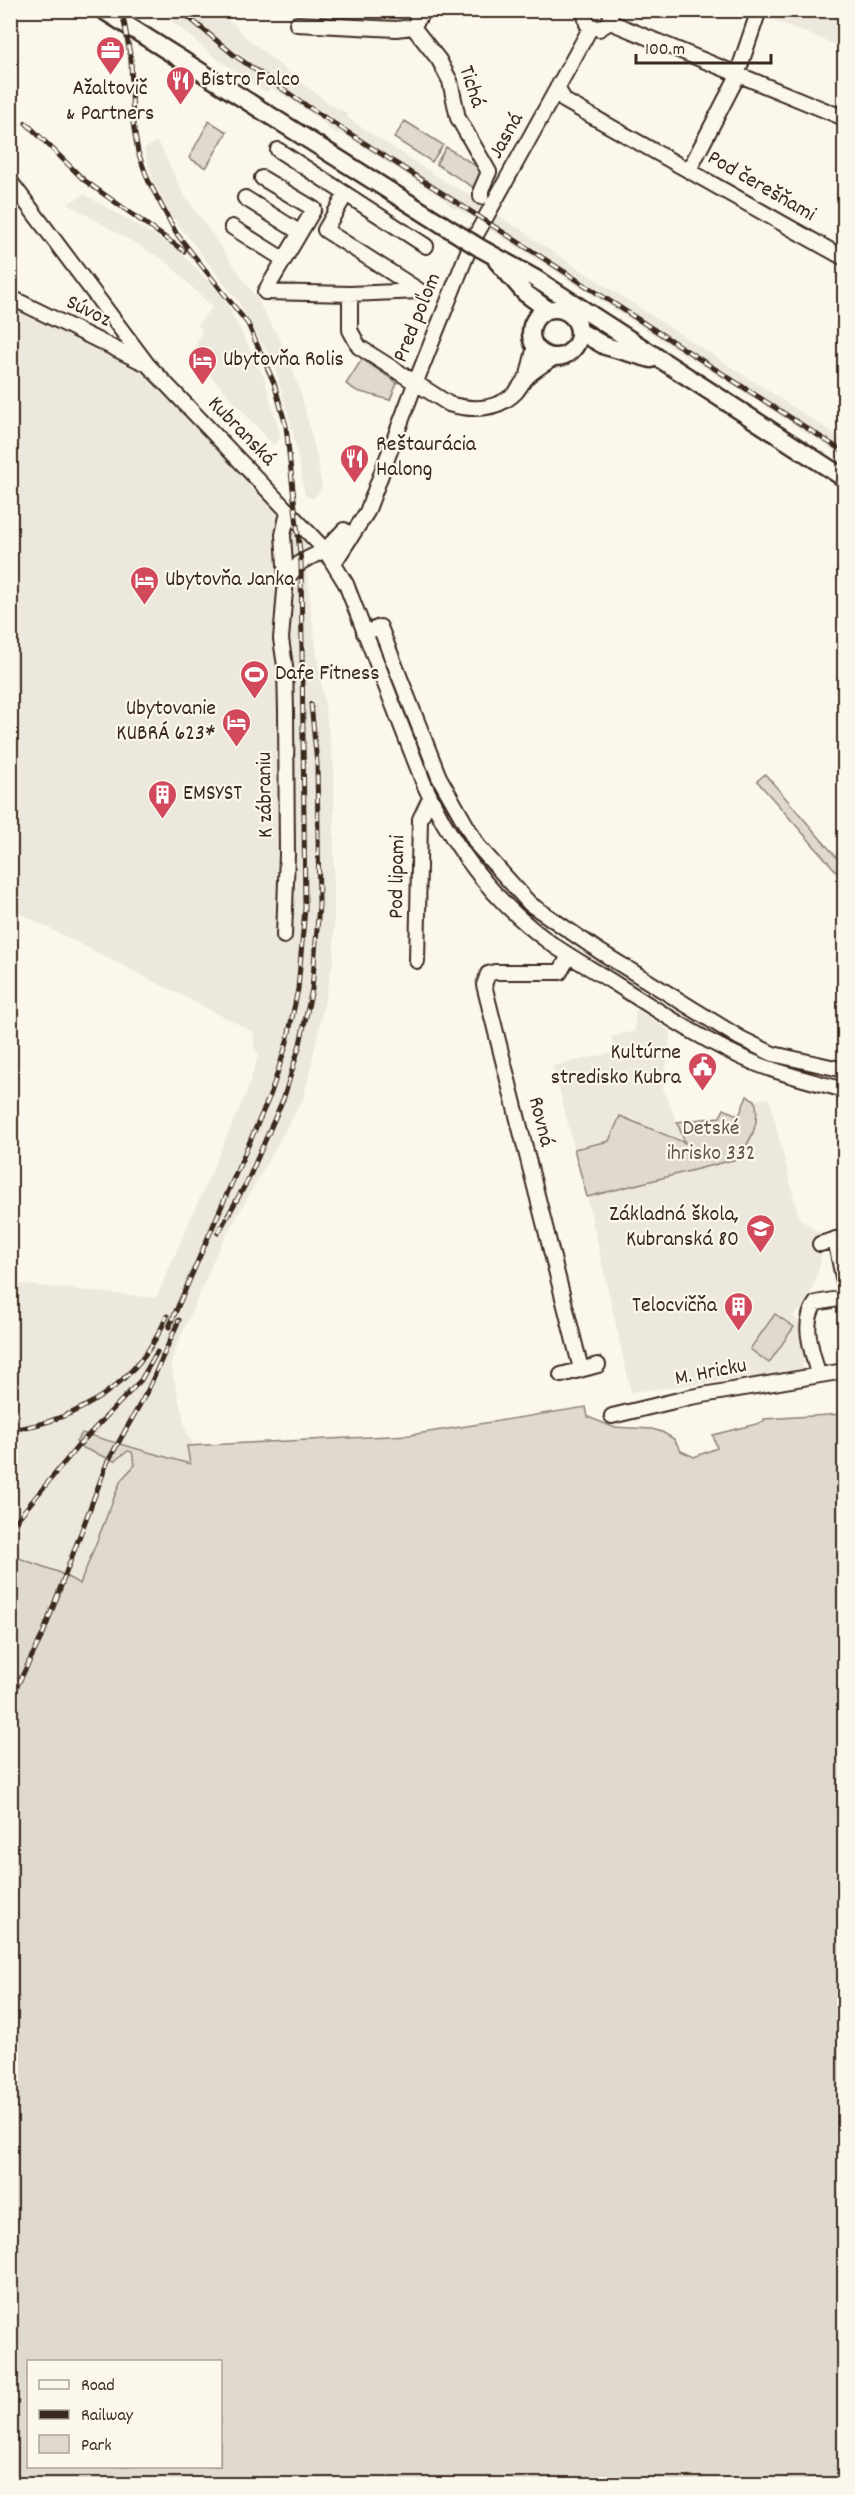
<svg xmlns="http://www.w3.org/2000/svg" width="855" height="2495" font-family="Dekko,sans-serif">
  <rect width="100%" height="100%" fill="#fbf7ec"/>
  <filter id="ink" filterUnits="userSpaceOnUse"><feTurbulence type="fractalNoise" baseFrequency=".0167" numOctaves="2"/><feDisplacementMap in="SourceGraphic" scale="12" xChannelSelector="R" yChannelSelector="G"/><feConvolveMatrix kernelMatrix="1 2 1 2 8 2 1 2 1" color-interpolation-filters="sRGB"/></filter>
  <g filter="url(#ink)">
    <path fill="#ede8dd" d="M160,11H197L202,14H217L234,24L242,34L294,77L334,107L346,112L348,118L369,132L449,184L467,193L517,228L519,227L533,239L844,440V457L458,209L453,208L441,197L341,133L339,134L327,128L323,122L279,92L270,88L267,92L260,89L212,55Z
      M770,11H844V48L768,18Z
      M156,142L161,147L182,192L256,297L286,351L302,397L317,458L322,488L313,499L305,495L293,432L274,364L237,300L170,214L154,184L144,149Z
      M84,194L176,248L223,296L264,377L281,437L273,445L191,354L202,332L198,324L212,307L167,262L68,204Z
      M11,304L146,373L277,510L309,541L310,564L307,569L311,611L334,769V958L304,1097L218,1250L174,1353L171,1366L187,1434L194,1446L187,1447L191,1464L82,1433L83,1448L114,1461L128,1451L132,1452L135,1465L121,1480L80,1584L58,1572L15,1557L11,1539V1283L156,1298L246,1093L259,1053L254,1048V1032L11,909Z
      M638,1010L671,1032L663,1089L697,1169L757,1110L755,1100L769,1098L799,1218L821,1234L824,1239L819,1269L805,1310H799L793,1316L800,1324L809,1362L802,1363L803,1371L631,1392L587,1197L553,1066L615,1052L611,1037L635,1031V1012Z"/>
    <path fill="#dfd9ce" stroke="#8d8276" stroke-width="1.5" fill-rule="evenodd" d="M209,121L227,132L206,168L189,158Z
      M405,121L443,145L432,162L394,138Z
      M446,147L484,171L474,188L436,164Z
      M362,359L397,383L390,400L357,391L346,384Z
      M765,774L844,866V880L757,781Z
      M747,1096L755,1100C761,1123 751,1141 737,1159L587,1197L574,1149L609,1141L620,1116L685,1143L677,1122L720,1117L724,1109L739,1116Z
      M775,1314L794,1327L769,1363L750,1349Z
      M586,1407L588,1417L613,1427L652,1429L662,1432L674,1439L681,1451L694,1457L717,1448L713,1435L764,1422V1419L844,1414V2484H275L274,2482V2484H11V1539L16,1557L58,1572L80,1584L121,1480L135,1465L132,1452L128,1451L114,1461L83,1448L76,1442L82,1433L190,1464L187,1446L410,1435ZM28,2362H220V2466H28Z"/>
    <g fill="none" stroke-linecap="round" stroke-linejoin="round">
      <defs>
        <path id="minor" d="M424,10L413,27L439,60L450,81L458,118L489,172L481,190V197
          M584,10L587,24L599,29L610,22L611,10
          M610,22L844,118
          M297,24L396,29L413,27
          M557,88L565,101L844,258
          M278,150L426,246
          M689,170L735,81L759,10
          M262,178L314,209L265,292L350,294L420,291
          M10,181L147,364L325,550L346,584L424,784C452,846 493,901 549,942C571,958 596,971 619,986C663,1014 709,1044 757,1064C785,1075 815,1082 844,1090
          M346,194L325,230L420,291
          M245,198L299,232
          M232,227L283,259
          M350,294V330L359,347L449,404C473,411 498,410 516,392C520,387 523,381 528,376C535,369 546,363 555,357
          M10,297L142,362
          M528,375L535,346
          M334,563L367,512L415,384L471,244L591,27
          M286,579L301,562L325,550L344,530
          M364,633L380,627L439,777L478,846L530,904L599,951L740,1038L773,1054L844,1070
          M284,936L287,854L286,712L285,666L281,639L286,579L283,535L288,512
          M569,956L560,972H495L488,974L484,985L581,1369
          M417,961L420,819L430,798
          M835,1239L844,1282
          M820,1244L844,1237
          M561,1375L598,1365
          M818,1375C813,1351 800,1325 816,1303L844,1298
          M612,1416L691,1397L844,1371"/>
        <path id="major" d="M103,10L464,238
          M480,248L536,279L844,478
          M497,261L525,293L548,310
          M531 333a24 24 0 1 1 48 0a24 24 0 1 1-48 0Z
          M579,331L605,346L651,359"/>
      </defs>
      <use href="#minor" stroke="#3b2a1e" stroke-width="18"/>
      <use href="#major" stroke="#3b2a1e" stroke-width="21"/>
      <use href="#minor" stroke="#fbf7ec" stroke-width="14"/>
      <use href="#major" stroke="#fbf7ec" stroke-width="16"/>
      <defs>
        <path id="rail" d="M122,10L131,60L133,123L138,152L148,180L176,233L248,324L274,383L286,426L301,562L305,908L298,989L287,1042L271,1093L169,1327
          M180,10L234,55L307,106L844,452
          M26,123L84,180L184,251
          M218,1233L248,1180L284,1097L300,1044L312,989L319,905L317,763L311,704
          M10,1430C81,1420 139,1382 167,1316
          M10,1528L78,1446L141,1380L157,1352
          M10,1700L43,1634L107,1463L148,1390L179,1320"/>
      </defs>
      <use href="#rail" stroke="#3b2a1e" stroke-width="5"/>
      <use href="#rail" stroke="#fbf7ec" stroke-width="3" stroke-dasharray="9" stroke-linecap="butt"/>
      <defs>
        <path id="major-bridge" d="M464,238L480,248"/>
      </defs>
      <use href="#major-bridge" stroke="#3b2a1e" stroke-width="21" stroke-linecap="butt"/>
      <use href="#major-bridge" stroke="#fbf7ec" stroke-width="16"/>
    </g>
  </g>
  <defs>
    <symbol id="office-pin" viewBox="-11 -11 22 30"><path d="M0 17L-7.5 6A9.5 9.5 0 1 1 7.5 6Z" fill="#d1495b" stroke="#fbf7ec"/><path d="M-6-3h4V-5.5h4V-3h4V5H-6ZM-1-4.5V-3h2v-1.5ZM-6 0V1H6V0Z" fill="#fff"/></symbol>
    <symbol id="restaurant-pin" viewBox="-11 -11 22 30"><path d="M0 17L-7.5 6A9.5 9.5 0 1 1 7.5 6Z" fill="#d1495b" stroke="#fbf7ec"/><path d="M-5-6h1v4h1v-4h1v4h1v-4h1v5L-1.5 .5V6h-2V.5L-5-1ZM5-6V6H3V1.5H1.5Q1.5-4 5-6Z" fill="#fff"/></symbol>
    <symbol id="hotel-pin" viewBox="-11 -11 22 30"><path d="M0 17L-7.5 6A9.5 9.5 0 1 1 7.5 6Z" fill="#d1495b" stroke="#fbf7ec"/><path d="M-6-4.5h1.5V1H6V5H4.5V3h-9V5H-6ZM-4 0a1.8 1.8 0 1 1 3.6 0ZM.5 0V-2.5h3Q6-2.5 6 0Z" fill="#fff"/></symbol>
    <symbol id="stadium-pin" viewBox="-11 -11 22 30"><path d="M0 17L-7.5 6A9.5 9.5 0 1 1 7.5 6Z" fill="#d1495b" stroke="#fbf7ec"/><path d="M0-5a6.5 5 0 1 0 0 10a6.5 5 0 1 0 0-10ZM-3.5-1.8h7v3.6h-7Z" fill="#fff"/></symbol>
    <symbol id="building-pin" viewBox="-11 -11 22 30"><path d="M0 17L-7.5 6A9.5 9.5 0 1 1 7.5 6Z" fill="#d1495b" stroke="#fbf7ec"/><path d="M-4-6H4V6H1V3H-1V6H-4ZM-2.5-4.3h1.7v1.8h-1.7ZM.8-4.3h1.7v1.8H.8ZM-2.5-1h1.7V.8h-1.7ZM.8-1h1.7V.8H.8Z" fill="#fff"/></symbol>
    <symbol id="civic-pin" viewBox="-11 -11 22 30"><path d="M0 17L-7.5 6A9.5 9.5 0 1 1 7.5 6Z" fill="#d1495b" stroke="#fbf7ec"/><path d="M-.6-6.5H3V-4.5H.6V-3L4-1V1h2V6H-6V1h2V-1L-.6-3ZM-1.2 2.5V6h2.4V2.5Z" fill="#fff"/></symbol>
    <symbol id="school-pin" viewBox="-11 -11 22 30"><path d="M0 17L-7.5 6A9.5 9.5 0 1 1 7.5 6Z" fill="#d1495b" stroke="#fbf7ec"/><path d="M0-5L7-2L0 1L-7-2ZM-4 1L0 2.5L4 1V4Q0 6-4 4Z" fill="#fff"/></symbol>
  </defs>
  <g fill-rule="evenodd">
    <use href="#office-pin" x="94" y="34" width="33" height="45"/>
    <use href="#restaurant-pin" x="164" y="64" width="33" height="45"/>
    <use href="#hotel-pin" x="186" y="344" width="33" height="45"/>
    <use href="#restaurant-pin" x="338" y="442" width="33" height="45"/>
    <use href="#hotel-pin" x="128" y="564" width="33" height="45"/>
    <use href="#stadium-pin" x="238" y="658" width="33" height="45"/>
    <use href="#hotel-pin" x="220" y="706" width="33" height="45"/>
    <use href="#building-pin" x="146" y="778" width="33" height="45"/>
    <use href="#civic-pin" x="686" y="1050" width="33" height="45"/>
    <use href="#school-pin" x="744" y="1212" width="33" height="45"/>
    <use href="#building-pin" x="722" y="1290" width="33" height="45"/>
  </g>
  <g text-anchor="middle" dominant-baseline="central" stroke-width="4.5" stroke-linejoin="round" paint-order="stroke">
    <g font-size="22" fill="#3b2a1e" stroke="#fbf7ec" text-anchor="start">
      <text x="201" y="80">Bistro Falco</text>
      <text x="110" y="89" text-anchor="middle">Ažaltovič<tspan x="110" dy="25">&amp; Partners</tspan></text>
      <text x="223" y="360">Ubytovňa Rolis</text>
      <text x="376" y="445">Reštaurácia<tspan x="376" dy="25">Halong</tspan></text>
      <text x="165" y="580">Ubytovňa Janka</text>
      <text x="275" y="674">Dafe Fitness</text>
      <text x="216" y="709" text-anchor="end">Ubytovanie<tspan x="216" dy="25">KUBRÁ 623*</tspan></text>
      <text x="183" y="794">EMSYST</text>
      <text x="681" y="1053" text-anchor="end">Kultúrne<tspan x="681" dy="25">stredisko Kubra</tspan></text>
      <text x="739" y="1215" text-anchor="end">Základná škola,<tspan x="739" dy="25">Kubranská 80</tspan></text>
      <text x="717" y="1306" text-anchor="end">Telocvičňa</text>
    </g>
    <g font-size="22" fill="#3b2a1e" stroke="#fbf7ec">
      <text transform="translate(471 87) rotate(72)">Tichá</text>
      <text transform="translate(507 136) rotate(-61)">Jasná</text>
      <text transform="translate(761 187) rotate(30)">Pod čerešňami</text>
      <text transform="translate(88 312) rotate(26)">Súvoz</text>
      <text transform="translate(418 318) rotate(-68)">Pred poľom</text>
      <text transform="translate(241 432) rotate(46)">Kubranská</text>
      <text transform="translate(266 795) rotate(-91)">K zábraniu</text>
      <text transform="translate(398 877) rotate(-89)">Pod lipami</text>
      <text transform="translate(540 1122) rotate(76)">Rovná</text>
      <text transform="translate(711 1373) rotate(-11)">M. Hricku</text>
    </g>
    <g font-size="22" fill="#64564a" stroke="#fbf7ec">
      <text x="711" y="1129">Detské<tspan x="711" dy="25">ihrisko 332</tspan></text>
    </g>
  </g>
  <rect width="855" height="2495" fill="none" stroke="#fbf7ec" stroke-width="36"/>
  <rect x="18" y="18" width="819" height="2459" fill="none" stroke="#3b2a1e" stroke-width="2" filter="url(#ink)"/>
  <rect x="27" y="2360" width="195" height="108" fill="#fbf7ec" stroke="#aea59a" stroke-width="1.5"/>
  <rect x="39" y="2380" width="30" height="9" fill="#fbf7ec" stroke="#aea59a" stroke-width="1.5"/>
  <text x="81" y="2390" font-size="18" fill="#3b2a1e">Road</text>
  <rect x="39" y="2410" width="30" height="9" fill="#3b2a1e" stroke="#aea59a" stroke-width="1.5"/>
  <text x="81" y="2420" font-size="18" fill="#3b2a1e">Railway</text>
  <rect x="39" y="2435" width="30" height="18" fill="#dfd9ce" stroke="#aea59a" stroke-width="1.5"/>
  <text x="81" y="2450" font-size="18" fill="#3b2a1e">Park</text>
  <path d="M636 54v9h135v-9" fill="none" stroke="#3b2a1e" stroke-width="3"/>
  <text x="645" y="54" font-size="18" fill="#3b2a1e" stroke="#fbf7ec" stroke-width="4.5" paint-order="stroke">100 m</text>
</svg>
